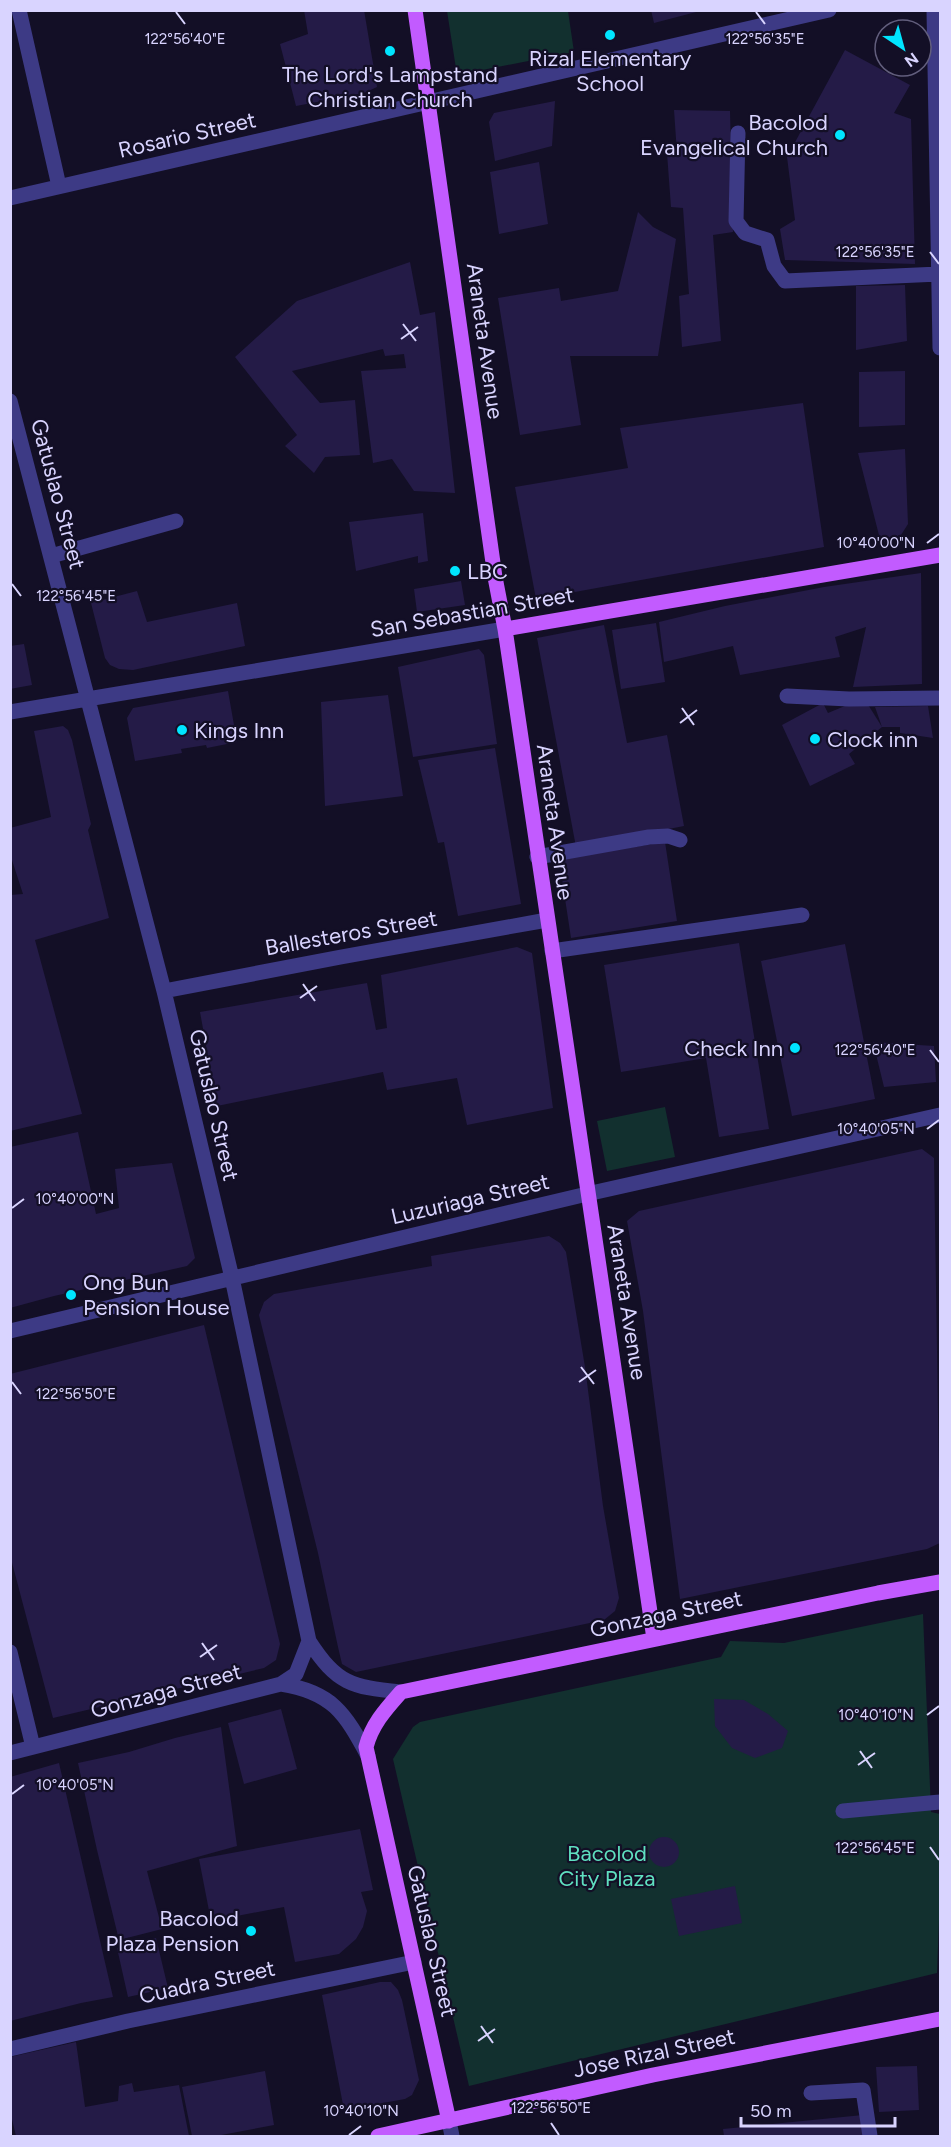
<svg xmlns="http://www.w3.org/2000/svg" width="951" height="2147" font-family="Figtree,sans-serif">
  <rect width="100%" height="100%" fill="#130f26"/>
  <path fill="#12302f" d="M447,11H568L574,52L457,75Z
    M665,1107L675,1157L607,1171L597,1121Z
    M923,1614L931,1812L940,1814V1893L937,1973L469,2086L393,1759L413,1727L420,1722L721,1657L730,1641L784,1643Z"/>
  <path fill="#241b47" d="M304,10H364L377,87L364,93L296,106L280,44L308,34Z
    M651,10H700V11L654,23Z
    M845,50L910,85L894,113L911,119L915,264L785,260L780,229L795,220L787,157Z
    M555,101L552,146L495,161L489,122L494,113Z
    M674,110L730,111L733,232L713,235L721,341L682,347L679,296L689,294L683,208L671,207L667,153H677Z
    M539,162L548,224L499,234L490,172Z
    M638,212L653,227L676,239L658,356H570L581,425L520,435L498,298L559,288L561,301L618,291Z
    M410,262L420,315L435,312L455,493L414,491L392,459L373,463L361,371L406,368L404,354L385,356L383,349L292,371L320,403L355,400L360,455L325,457L314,473L285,446L297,435L235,357L297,301Z
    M905,285L907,341L856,350V286Z
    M905,371V425L859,427V372Z
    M803,403L824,547L536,599L515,487L628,468L620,428Z
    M905,449L908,524L901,535L881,543L858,453Z
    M423,513L428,561L418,563V556L356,571L349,522Z
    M921,573L922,684L853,687L866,627L835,637L840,657L740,675L733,646L664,662L659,622L725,606L824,587Z
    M461,581L465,605L417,612L414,589Z
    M137,591L147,622L237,603L245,646L133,670L119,669L110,665L105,658L91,603Z
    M656,623L665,682L621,689L612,630Z
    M604,625L627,743L667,735L684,826L576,847L537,638Z
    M24,644L32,685L10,689V646Z
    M479,649L484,655L497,744L413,757L398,667Z
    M228,691L237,742L207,748L206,745L181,749L182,753L135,761L127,718L133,708Z
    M388,695L403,796L325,806L321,702Z
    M823,703L828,713L852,703H867L882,727L875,707L928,706L933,738L900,733V727H882L849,754L855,764L810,786L782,725Z
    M63,726L68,730L72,740L91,824L88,830L109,918L35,940L82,1114L10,1131V895L23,894L10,854V828L51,817L34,731Z
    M495,748L521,904L458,916L444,842L438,843L418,760Z
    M665,842L677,921L571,938L559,859Z
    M739,943L769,1129L719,1137L706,1058L621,1072L604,965Z
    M845,944L875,1099L792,1116L761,961Z
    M517,947L532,953L553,1108L467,1125L457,1078L387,1090L383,1072L217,1106L200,1012L367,983L376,1030L387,1028L381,975Z
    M873,1042L934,1046L936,1082L884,1087Z
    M78,1132L96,1214L119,1208L115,1169L172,1163L195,1258L187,1266L54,1296L10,1308V1147Z
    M922,1149L934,1158L940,1543L927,1549L680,1599L643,1311L627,1221L639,1211Z
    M549,1236L560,1243L566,1252L585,1367L603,1506L619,1598L615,1611L604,1620L356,1672L342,1664L338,1647L318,1553L259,1315L264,1302L274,1294L432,1266L431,1256Z
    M204,1325L280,1644L276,1660L264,1668L53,1718L10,1555V1374Z
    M714,1699L744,1700L768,1714L788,1731L782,1748L755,1758L732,1748L715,1726Z
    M281,1709L297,1769L244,1784L228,1723Z
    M221,1727L237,1846L147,1871L162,1929L119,1940L97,1850L78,1763L129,1752L175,1738Z
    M59,1763L113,1997L81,2003L10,2021V1777Z
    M360,1829L373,1890L361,1892L367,1911L363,1927L356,1939L339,1954L295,1962L284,1907L211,1921L199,1859Z
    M649 1852a15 15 0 1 1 30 0a15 15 0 1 1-30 0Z
    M735,1886L742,1923L679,1936L671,1899Z
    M156,1938L168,1988L128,1997L117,1948Z
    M380,1982H391L398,1990L402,2000L419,2080L412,2095L405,2099L344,2110L322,1995Z
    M76,2042L85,2107L118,2101L119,2086L132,2083L134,2092L179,2085L189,2136H16L10,2111V2057Z
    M917,2066L919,2110L879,2112L876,2067Z
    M265,2071L274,2125L216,2136H192L182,2087Z
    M863,2115L865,2136H724L723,2129Z"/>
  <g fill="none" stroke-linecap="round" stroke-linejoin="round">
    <path stroke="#3d3a85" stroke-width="15" d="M19,10L59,186
      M934,10L940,348
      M738,133L736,221L745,233L767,240L774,266L785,281L939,274
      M10,198L829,10
      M10,401L164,991L232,1278L309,1641C337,1684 351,1687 401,1692
      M51,556L176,521
      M787,696L849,699L940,698
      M10,712L505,629
      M537,857L649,837L668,836L680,840
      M552,951L802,915
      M164,991L341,957L547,920
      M10,1331L587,1194L940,1115
      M10,1652L33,1747
      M281,1684C332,1692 345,1713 368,1756
      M10,1753L281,1684L296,1674L309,1641
      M843,1811L940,1802
      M10,2049L128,2021L414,1962
      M811,2093L863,2090L870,2136
      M449,2121L452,2136"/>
    <path stroke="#c25bff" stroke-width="15" d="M415,10L495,577L505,629L654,1639
      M505,629L940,555
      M449,2121L366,1747C372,1724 386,1709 401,1692L878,1593L940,1582
      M378,2136L653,2075L940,2019"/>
  </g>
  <path fill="none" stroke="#d9d4ff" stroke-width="2" d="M176,12L185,24M756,12L765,24M930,252L939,264M403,324L416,341M401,339L418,327M927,543L939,534M12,584L21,596M682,708L694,725M680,723L697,710M303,984L315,1001M300,998L317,986M930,1050L939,1062M927,1129L939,1120M12,1208L24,1199M581,1367L594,1384M12,1382L21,1394M579,1382L596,1370M202,1643L214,1660M200,1657L217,1645M927,1715L939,1706M860,1751L872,1768M858,1765L875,1753M12,1794L24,1785M930,1847L939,1860M481,2026L493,2043M478,2041L495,2029M551,2123L559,2135M349,2135L361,2126"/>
  <g fill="#00e5ff" stroke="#130f26" stroke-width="2">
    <circle cx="610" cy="35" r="6"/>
    <circle cx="390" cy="51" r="6"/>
    <circle cx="840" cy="135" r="6"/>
    <circle cx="455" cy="571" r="6"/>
    <circle cx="182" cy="730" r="6"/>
    <circle cx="815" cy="739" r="6"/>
    <circle cx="795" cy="1048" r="6"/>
    <circle cx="71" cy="1295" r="6"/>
    <circle cx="251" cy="1931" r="6"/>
  </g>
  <g text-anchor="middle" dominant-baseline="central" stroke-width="4.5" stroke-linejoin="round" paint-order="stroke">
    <g font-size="22" fill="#d9d4ff" stroke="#130f26" text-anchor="start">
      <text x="610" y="58" text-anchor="middle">Rizal Elementary<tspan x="610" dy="25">School</tspan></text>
      <text x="390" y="74" text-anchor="middle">The Lord's Lampstand<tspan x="390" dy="25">Christian Church</tspan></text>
      <text x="828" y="122" text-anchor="end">Bacolod<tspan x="828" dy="25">Evangelical Church</tspan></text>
      <text x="467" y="571">LBC</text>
      <text x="194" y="730">Kings Inn</text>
      <text x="827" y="739">Clock inn</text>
      <text x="783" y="1048" text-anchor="end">Check Inn</text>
      <text x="83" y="1282">Ong Bun<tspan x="83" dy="25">Pension House</tspan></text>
      <text x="239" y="1918" text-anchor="end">Bacolod<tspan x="239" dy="25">Plaza Pension</tspan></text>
    </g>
    <g font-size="22" fill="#d9d4ff" stroke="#130f26">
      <text transform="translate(187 135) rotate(-13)">Rosario Street</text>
      <text transform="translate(485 341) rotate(82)">Araneta Avenue</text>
      <text transform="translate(58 494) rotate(75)">Gatuslao Street</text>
      <text transform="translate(472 612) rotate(-10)">San Sebastian Street</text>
      <text transform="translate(555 822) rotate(82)">Araneta Avenue</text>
      <text transform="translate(351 933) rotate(-10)">Ballesteros Street</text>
      <text transform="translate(214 1105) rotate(77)">Gatuslao Street</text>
      <text transform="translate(470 1199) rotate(-13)">Luzuriaga Street</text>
      <text transform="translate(627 1302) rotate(81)">Araneta Avenue</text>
      <text transform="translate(666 1614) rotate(-12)">Gonzaga Street</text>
      <text transform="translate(166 1691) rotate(-15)">Gonzaga Street</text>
      <text transform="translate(432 1941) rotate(77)">Gatuslao Street</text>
      <text transform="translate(207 1982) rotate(-12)">Cuadra Street</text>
      <text transform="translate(654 2053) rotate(-12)">Jose Rizal Street</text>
    </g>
    <g font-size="22" fill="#5fe0c0" stroke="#130f26">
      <text x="607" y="1853">Bacolod<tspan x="607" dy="25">City Plaza</tspan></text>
    </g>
  </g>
  <g font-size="15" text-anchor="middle" fill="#d9d4ff" stroke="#130f26" stroke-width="4.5" stroke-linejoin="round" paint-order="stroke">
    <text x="185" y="44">122°56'40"E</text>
    <text x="765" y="44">122°56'35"E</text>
    <text x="875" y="257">122°56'35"E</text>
    <text x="876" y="548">10°40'00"N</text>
    <text x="76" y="601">122°56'45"E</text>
    <text x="875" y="1055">122°56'40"E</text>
    <text x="876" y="1134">10°40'05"N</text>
    <text x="75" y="1204">10°40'00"N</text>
    <text x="76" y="1399">122°56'50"E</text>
    <text x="876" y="1720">10°40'10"N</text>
    <text x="75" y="1790">10°40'05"N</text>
    <text x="875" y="1853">122°56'45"E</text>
    <text x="551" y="2113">122°56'50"E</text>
    <text x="361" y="2116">10°40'10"N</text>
  </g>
  <rect width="951" height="2147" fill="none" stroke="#d9d4ff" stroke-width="24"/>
  <g transform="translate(903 48) rotate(144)"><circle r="28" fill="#130f26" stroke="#625e7d" stroke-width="1.5"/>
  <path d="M0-4.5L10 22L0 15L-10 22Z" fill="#00e5ff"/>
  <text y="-9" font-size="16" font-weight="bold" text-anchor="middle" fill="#d9d4ff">N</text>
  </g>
  <path d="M741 2117v9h154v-9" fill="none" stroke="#d9d4ff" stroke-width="3"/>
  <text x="750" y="2117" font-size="18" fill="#d9d4ff" stroke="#130f26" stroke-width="4.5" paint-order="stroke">50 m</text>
</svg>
